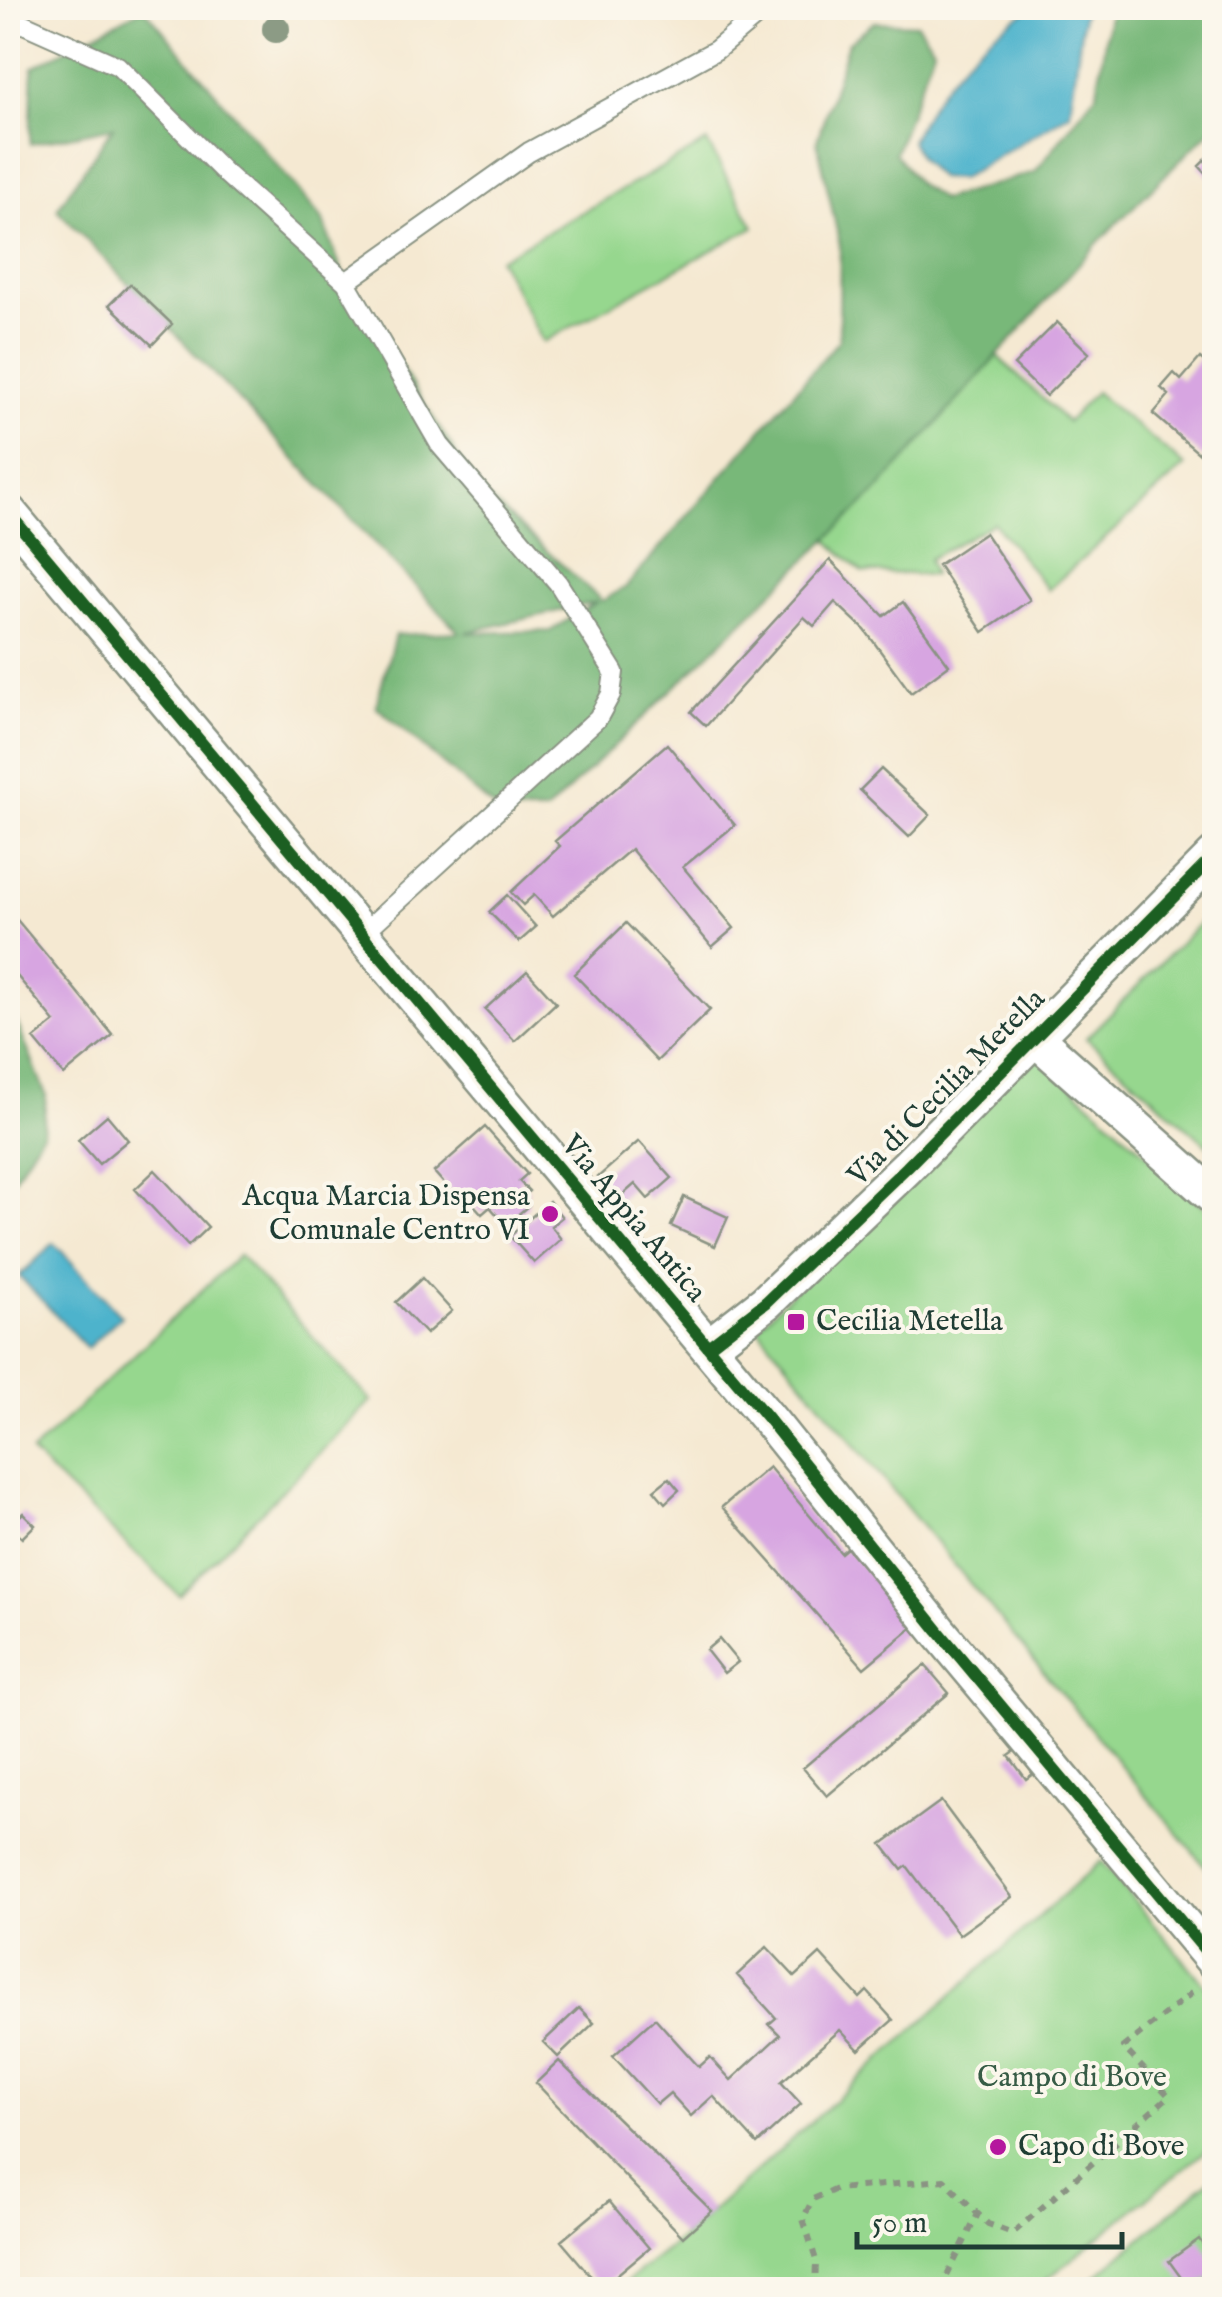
<svg xmlns="http://www.w3.org/2000/svg" width="1222" height="2297" font-family="'IM FELL English',serif">
  <rect width="100%" height="100%" fill="#fbf7ec"/>
  <filter id="ink" filterUnits="userSpaceOnUse"><feTurbulence type="fractalNoise" baseFrequency=".01" numOctaves="2"/><feDisplacementMap in="SourceGraphic" scale="20" xChannelSelector="R" yChannelSelector="G"/><feConvolveMatrix kernelMatrix="1 2 1 2 8 2 1 2 1" color-interpolation-filters="sRGB"/></filter>
  <filter id="wash" filterUnits="userSpaceOnUse"><feTurbulence type="fractalNoise" baseFrequency=".0048" numOctaves="4" result="noise"/><feDisplacementMap in="SourceGraphic" scale="40" xChannelSelector="R" yChannelSelector="G"/><feGaussianBlur stdDeviation="2.25" result="paint"/><feColorMatrix in="noise" values="0 0 0 0 0 0 0 0 0 0 0 0 0 0 0 0 0 1.4 0 .05"/><feComposite in="paint" operator="in"/></filter>
  <g filter="url(#wash)">
    <rect width="100%" height="100%" fill="#f5e9d2"/>
    <path fill="#96d78e" stroke="#5a8a61" stroke-width="2.5" d="M707,142L754,227L543,342L499,259Z
      M997,356L1067,422L1095,392L1185,466L1048,590L994,523L929,559L933,575L862,572L827,540Z
      M1214,909V1151L1086,1038Z
      M1035,1053L1214,1215V1877L757,1327Z
      M239,1255L371,1401L179,1595L31,1453Z
      M1101,1861L1214,1996V2144L1035,2289L616,2290L683,2237Z
      M1214,2176V2289H1081Z"/>
    <path fill="#78b879" stroke="#4c7a56" stroke-width="2.5" fill-rule="evenodd" d="M144,8L322,219L346,282L480,491L602,601L626,587L839,340L840,245L817,141L848,43L874,22L917,24L934,48L895,153L918,184L942,200L1035,172L1097,92L1110,8H1214V127L1101,239L877,491L546,812H499L376,706L395,635L459,632L57,209L113,127L30,144L33,67ZM597,602L550,631L467,633L468,632Z
      M8,1001L46,1095L43,1132L8,1188Z"/>
    <path fill="#4db3cc" stroke="#367880" stroke-width="2.5" d="M1033,8H1084L1070,113L960,179L939,178L920,159L911,141C939,84 977,38 1033,8Z
      M54,1243L121,1316L87,1348L19,1276Z"/>
    <g id="blocks">
      <path fill="#d7a5e1" d="M1214,151V182L1199,166Z
        M130,284L172,324L152,345L109,305Z
        M1057,322L1089,353L1046,396L1014,365Z
        M1200,358L1214,370V444L1203,457L1153,414L1169,395L1161,388L1174,373L1181,380Z
        M985,533L1030,600L983,632L938,565Z
        M830,560L884,616L903,602L949,665L911,693L865,630L835,602L814,626L804,617L706,726L691,712Z
        M667,744L735,825L683,867L734,928L712,947L631,849L553,916L534,895L523,905L511,892L560,846L555,841Z
        M881,769L930,815L909,837L860,790Z
        M507,895L536,927L519,942L489,912Z
        M8,909L113,1035L64,1075L34,1039L55,1022L8,965Z
        M626,923L710,1010L657,1061L574,974Z
        M527,971L556,1003L515,1041L485,1009Z
        M107,1115L128,1140L99,1164L78,1140Z
        M485,1127L527,1174L519,1181L529,1191L523,1197L529,1205L506,1225L490,1207L482,1214L461,1190L455,1196L434,1172Z
        M639,1141L672,1178L648,1199L635,1184L618,1199L598,1177Z
        M155,1170L208,1227L188,1246L135,1189Z
        M684,1197L728,1217L715,1246L671,1226Z
        M549,1201L562,1217L551,1226L561,1239L534,1263L510,1236Z
        M422,1278L452,1311L426,1334L396,1302Z
        M769,1467L841,1553L847,1548L914,1626L864,1668L722,1507Z
        M669,1478L679,1490L665,1503L654,1490Z
        M23,1513L35,1525L22,1538L9,1526Z
        M719,1639L738,1662L724,1673L706,1650Z
        M925,1665L949,1693L827,1796L803,1768Z
        M1016,1751L1033,1774L1026,1779L1009,1756Z
        M941,1801L1012,1897L959,1935L907,1866L902,1870L882,1844Z
        M767,1947L795,1977L820,1954L860,1998L867,1991L893,2020L859,2050L840,2030L781,2082L801,2104L757,2144L713,2096L691,2116L670,2093L657,2104L613,2056L655,2018L699,2067L710,2057L731,2080L780,2035L769,2024L776,2018L737,1975Z
        M579,2008L594,2023L558,2057L543,2042Z
        M559,2061L712,2211L683,2237L536,2083Z
        M609,2201L649,2248L601,2288L561,2241Z
        M1199,2239L1214,2261V2275L1190,2290L1169,2261Z"/>
    </g>
  </g>
  <g filter="url(#ink)">
    <use href="#blocks" fill-opacity="0" stroke="#8a9383" stroke-width="2.5"/>
    <g fill="none" stroke-linecap="round" stroke-linejoin="round">
      <defs>
        <path id="lane" d="M8,17L118,66L225,173L346,282L440,445L558,583L614,672L611,694L598,718L362,934
          M346,282L529,152L716,50L766,8"/>
        <path id="street" d="M8,512L770,1421L940,1633L1214,1961
          M1033,1036L1214,1197
          M708,1347L766,1302L907,1167L1214,856"/>
      </defs>
      <use href="#lane" stroke="#8a9383" stroke-width="22"/>
      <use href="#street" stroke="#8a9383" stroke-width="40"/>
      <path stroke="#8a9383" stroke-width="6" stroke-dasharray="8 8" stroke-linecap="butt" d="M815,2290L816,2260L803,2219L813,2199L836,2189L944,2180L988,2224L1013,2233L1169,2096L1123,2047L1198,1988
        M940,2290L978,2214"/>
      <use href="#lane" stroke="#fff" stroke-width="18"/>
      <use href="#street" stroke="#fff" stroke-width="35"/>
      <defs>
        <path id="cycleway" d="M8,512L770,1421L940,1633L1214,1961
          M708,1347L766,1302L907,1167L1214,856"/>
      </defs>
      <use href="#cycleway" stroke="#fbf7ec" stroke-width="19"/>
      <use href="#cycleway" stroke="#1b5e20" stroke-width="12"/>
    </g>
    <circle fill="#8c9b85" cx="276" cy="29" r="14"/>
  </g>
  <g fill="#b5179e" stroke="#fbf7ec" stroke-width="4">
    <circle cx="550" cy="1214" r="10"/>
    <rect x="786" y="1312" width="20" height="20" rx="5"/>
    <circle cx="998" cy="2147" r="10"/>
  </g>
  <g text-anchor="middle" dominant-baseline="central" stroke-width="8" stroke-linejoin="round" paint-order="stroke">
    <g font-size="30" fill="#1f3d34" stroke="#fbf7ec">
      <text transform="translate(947 1088) rotate(-45)">Via di Cecilia Metella</text>
      <text transform="translate(633 1219) rotate(50)">Via Appia Antica</text>
    </g>
    <g font-size="30" fill="#1f3d34" stroke="#fbf7ec" text-anchor="start">
      <text x="530" y="1197" text-anchor="end">Acqua Marcia Dispensa<tspan x="530" dy="34">Comunale Centro VI</tspan></text>
      <text x="816" y="1322">Cecilia Metella</text>
      <text x="1018" y="2147">Capo di Bove</text>
    </g>
    <g font-size="30" fill="#375c46" stroke="#fbf7ec">
      <text x="1072" y="2078">Campo di Bove</text>
    </g>
  </g>
  <rect width="1222" height="2297" fill="none" stroke="#fbf7ec" stroke-width="40"/>
  <path d="M857 2232v15h265v-15" fill="none" stroke="#1f3d34" stroke-width="5"/>
  <text x="872" y="2232" font-size="30" fill="#1f3d34" stroke="#fbf7ec" stroke-width="8" paint-order="stroke">50 m</text>
</svg>
